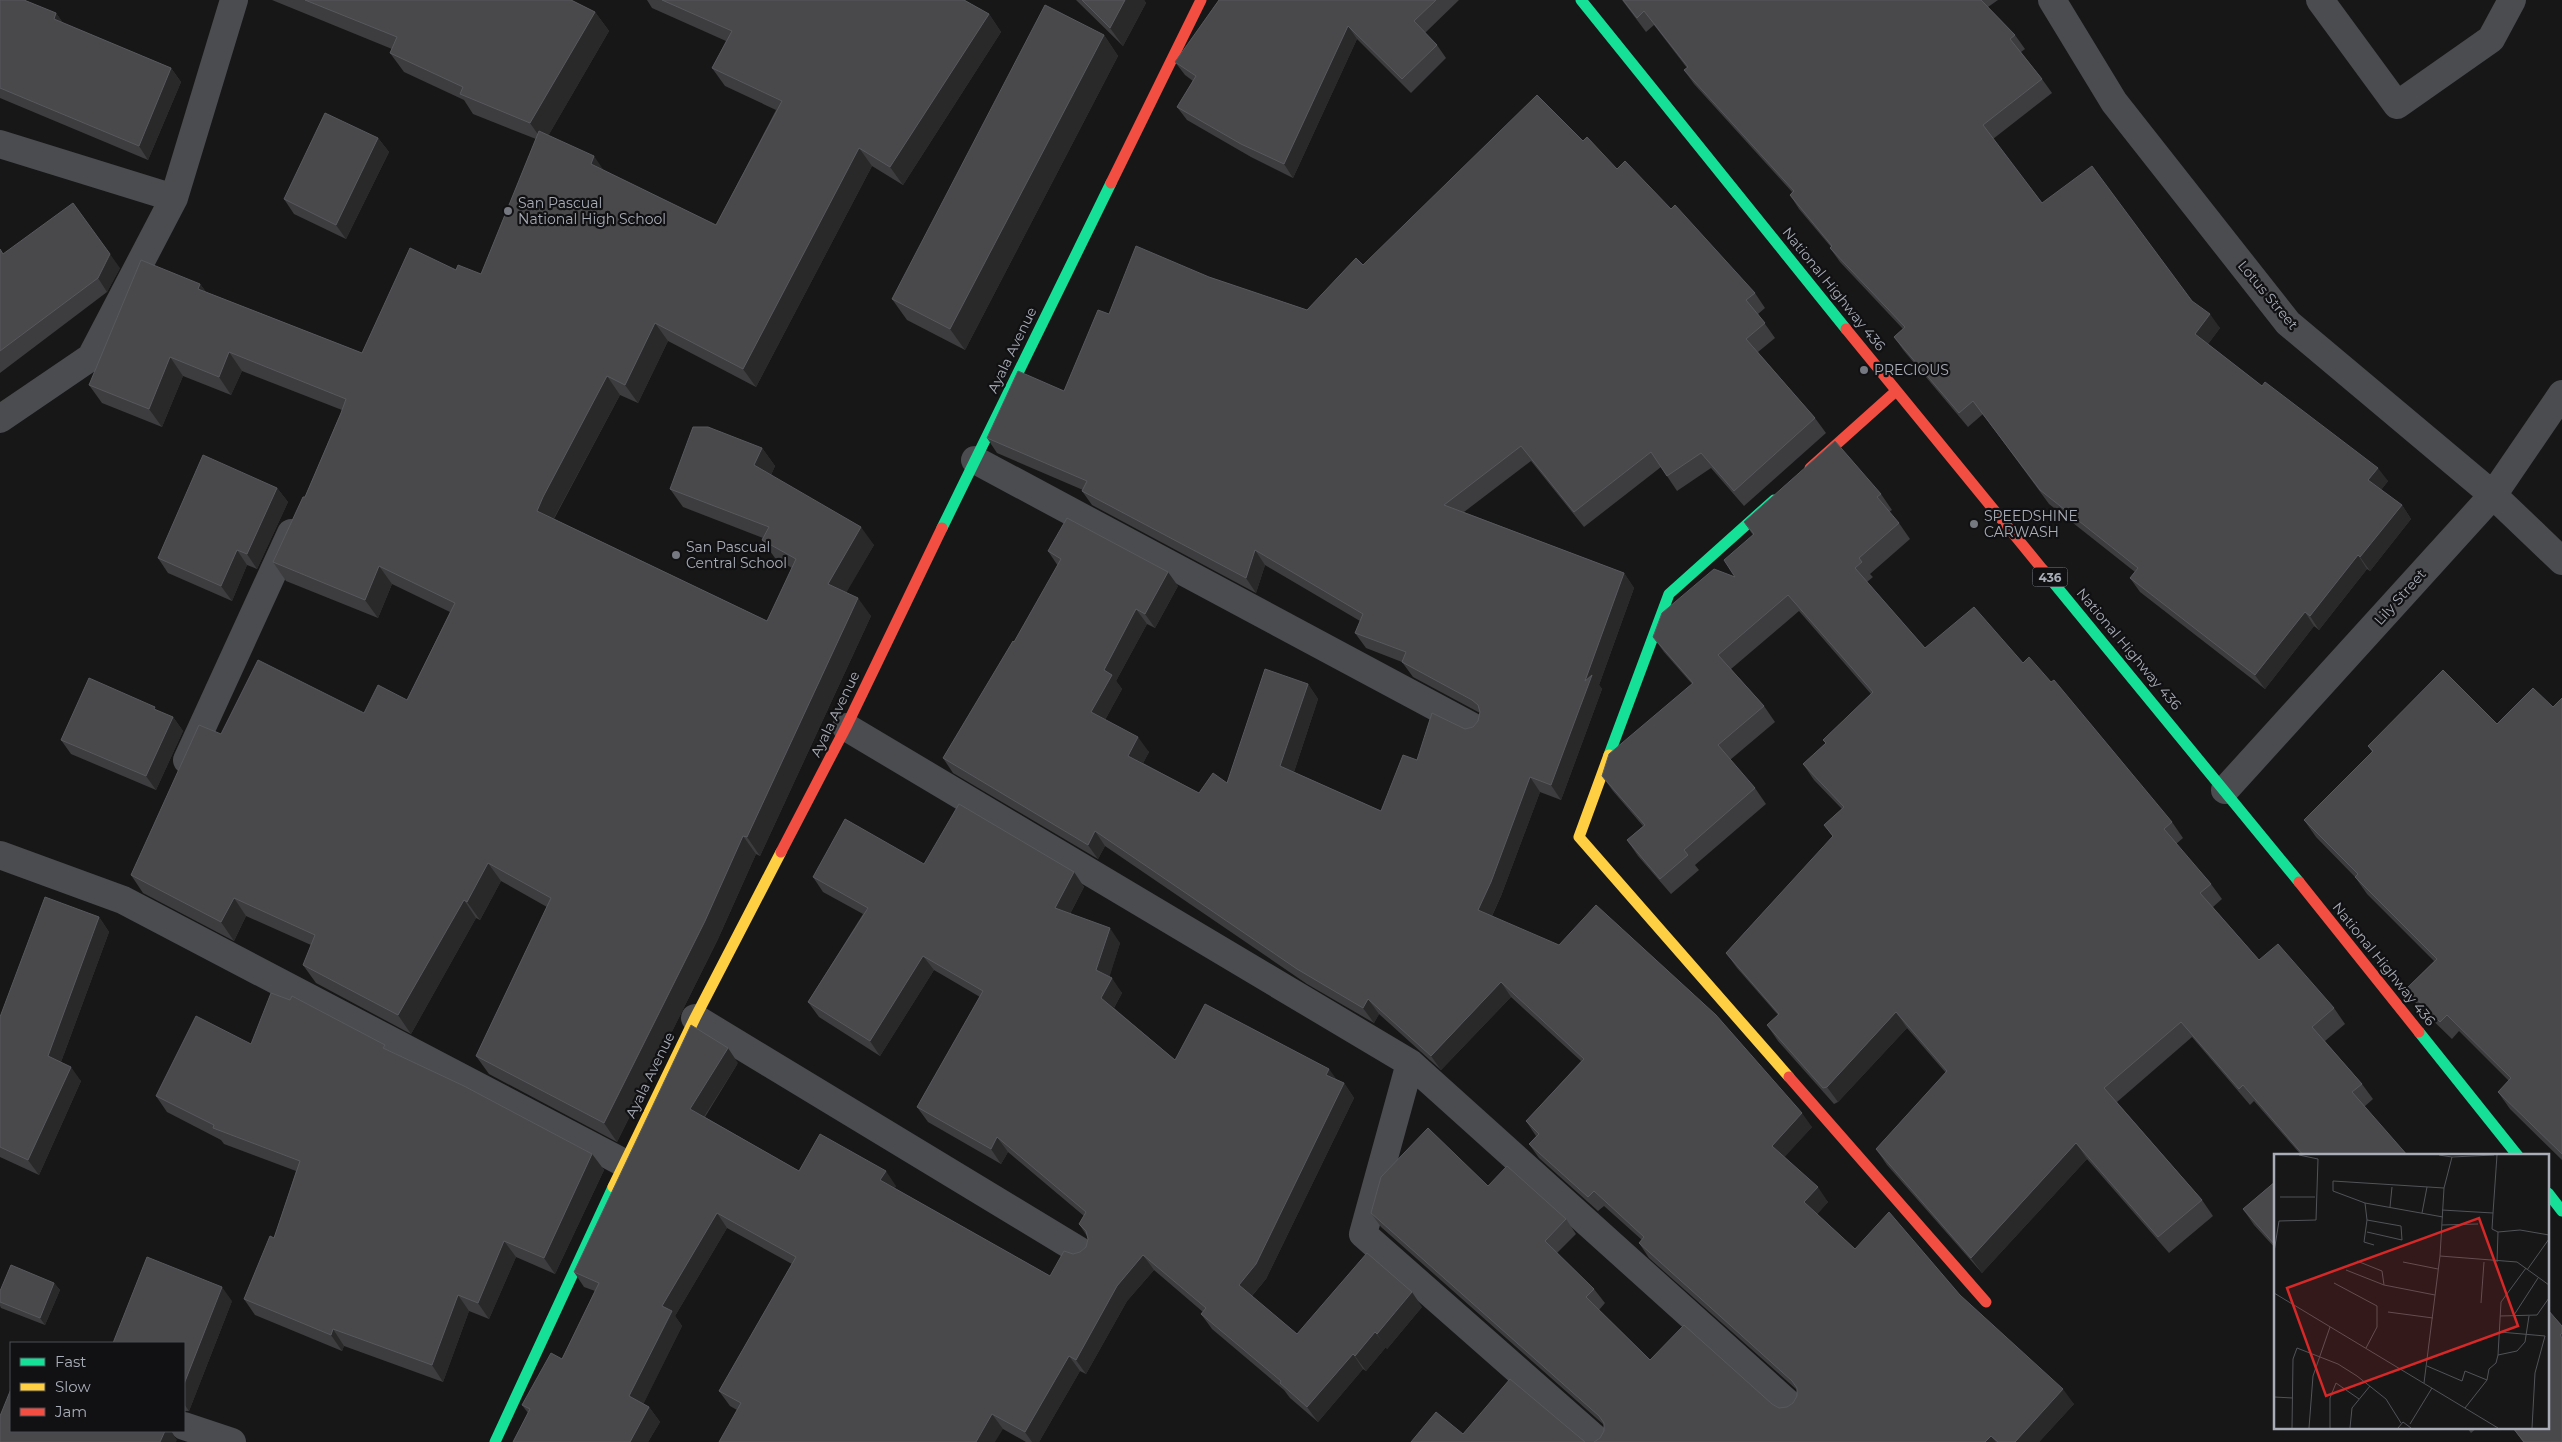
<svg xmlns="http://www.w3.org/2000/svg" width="2562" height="1442" font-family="Montserrat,sans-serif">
  <rect width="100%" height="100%" fill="#171717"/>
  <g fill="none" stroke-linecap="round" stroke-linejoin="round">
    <path stroke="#4b4c50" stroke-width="28" d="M2052,0L2114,102L2288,323L2493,495L2562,561
      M2320,0L2397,105L2491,39L2512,0
      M0,144L174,198
      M0,419L91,357L174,198L234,0
      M975,460L1475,728
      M846,727L1410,1063L1792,1407
      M187,760L291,533
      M2225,790L2493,495L2562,394
      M0,855L123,900L624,1163
      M695,1018L1083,1253
      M1410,1063L1363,1234L1599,1442
      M184,1426L232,1442"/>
    <path stroke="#16e098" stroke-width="11" d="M1581,0L1846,329
      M942,528L1111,183
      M2043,570L2299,882
      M1609,755L1669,594L1774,500
      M2419,1032L2518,1156
      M2548,1193L2562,1211
      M495,1442L613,1187"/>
    <path stroke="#ffcf43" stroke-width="11" d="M1609,755L1579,837L1789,1077
      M613,1187L695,1018L781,852"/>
    <path stroke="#f24e42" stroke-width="11" d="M1111,183L1201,0
      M1846,329L2043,570
      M1810,468L1896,391
      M781,852L846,727L942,528
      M2299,882L2419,1032
      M1789,1077L1986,1302"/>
  </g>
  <path fill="#3d3d3f" d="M0,0L56,13L63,23L171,68L181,82L148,160L0,98Z
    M272,0H571L595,12L609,31L548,136L605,171L716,225L776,110L725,86L712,68L726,41L652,8L647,0H964L989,14L1001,32L903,185L872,166L756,387L668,341L638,403L620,395L554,519L767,621L792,568L775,558L762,540L763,538L683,507L670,489L762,448L775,466L771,475L874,545L846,592L871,616L760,856L756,854L718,939L617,1142L489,1074L476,1056L547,907L501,881L480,920L476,918L411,1034L316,983L303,965L311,945L246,916L234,941L143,893L131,875L221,734L364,713L407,700L450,612L392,584L378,618L286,581L273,562L305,497L342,410L242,371L231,395L183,376L162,427L102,403L89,385L200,284L206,292L362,353L456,270L481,274L536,139L473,114L464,100L404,72L390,53L392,49Z
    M1076,0H1144L1146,3L1123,46Z
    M1219,0H1459L1425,33L1437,45L1446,58L1411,93L1357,39L1293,178L1251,157L1187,120L1177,107L1193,81L1185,75L1175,62Z
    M1622,0H1998L1988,7L2015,35L2025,49L2021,52L2042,79L2052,93L1993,139L2042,203L2192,301L2220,328L2208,344L2262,386L2388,481L2381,490L2402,505L2411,519L2370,571L2367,569L2319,630L2314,626L2265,689L2140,592L2130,578L2135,572L2049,504L1983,414L1968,427L1904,351L1894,337L1903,329L1840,262L1830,248L1831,247L1799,209L1790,195L1792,192L1694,84L1684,70L1687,68L1654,25L1646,32Z
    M1104,35L1118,56L965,350L907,320L892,299Z
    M378,138L389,152L346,239L294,214L284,199Z
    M1583,141L1617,169L1671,209L1755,293L1765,308L1758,314L1775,338L1758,352L1815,418L1826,433L1744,506L1711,468L1677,491L1661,467L1584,527L1531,461L1464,512L1624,573L1634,588L1599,685L1602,689L1561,800L1540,792L1501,896L1492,916L1812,1127L1784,1157L1828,1202L1817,1214L1855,1249L1960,1295L2074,1404L2039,1442H1594L1600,1438L1604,1431V1425L1381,1227L1371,1213L1488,1186L1566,1219L1576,1234L1557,1253L1594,1289L1605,1303L1599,1310L1650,1360L1772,1404L1779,1408L1787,1407L1793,1403L1797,1396V1390L1649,1258L1639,1243L1642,1240L1604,1206L1598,1211L1539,1158L1529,1144L1536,1136L1526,1121L1581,1061L1511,997L1441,1070L1379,1014L1374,1023L1307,984L1105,846L1098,859L953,773L943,758L1014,642L1058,566L1048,551L1178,586L1155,628L1147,624L1116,681L1122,689L1105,720L1149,752L1143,763L1199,793L1227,783L1308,684L1318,699L1294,772L1381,811L1417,760L1465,729L1473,727L1478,721L1480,713L1413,677L1402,662L1366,648L1355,633L1360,621L1265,565L1256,593L1092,505L1082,491L1083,490L997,453L987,438L1064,391L1109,314L1209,277L1307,310L1363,265Z
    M0,249L3,254L120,268L107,292L0,373Z
    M277,488L288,502L257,569L247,565L232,601L168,573L158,558Z
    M1881,494L1892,510L1889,512L1899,523L1910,539L1870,574L1873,577L1867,582L1925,648L2023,663L2172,822L2183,838L2176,844L2211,884L2222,899L2213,907L2259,960L2334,1008L2345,1024L2325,1041L2362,1084L2373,1099L2364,1107L2408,1156H2302L2254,1101L2250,1105L2192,1037L2117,1102L2202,1200L2213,1216L2169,1253L2087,1159L1982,1273L1887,1165L1876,1149L1946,1073L1907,1028L1838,1102L1834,1104L1778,1041L1767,1025L1778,1015L1737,968L1726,953L1833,837L1824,825L1842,809L1814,780L1803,764L1826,743L1823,740L1871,694L1799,611L1731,669L1764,706L1775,722L1730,760L1755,788L1766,804L1695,865L1699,870L1671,894L1638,856L1627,840L1643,826L1613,791L1602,776L1692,684L1664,652L1653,637L1735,577L1753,535L1744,522Z
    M2562,698V1160L2510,1109L2498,1092L2509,1081L2459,1031L2452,1039L2418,1006L2406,989L2434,961L2367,894L2355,877L2316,837L2304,820L2372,752L2368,746L2497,724L2553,707Z
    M173,717L183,731L156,790L71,754L61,740Z
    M924,864L1074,872L1084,887L1070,914L1120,943L1109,977L1122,993L1114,1008L1175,1060L1337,1080L1344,1083L1354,1098L1266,1279L1252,1296L1297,1334L1422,1307L1387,1349L1386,1347L1366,1371L1363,1369L1318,1422L1290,1398L1284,1390L1212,1329L1201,1314L1203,1312L1154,1270L1127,1301L1086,1374L1080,1371L1039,1442H1026L1003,1429L737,1410L730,1406L719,1391L792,1264L727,1228L675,1316L682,1326L643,1404L649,1407L660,1422L648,1442H513L528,1413L522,1405L562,1359L595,1291L584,1287L574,1272L738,1063L705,1117L799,1171L896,1186L894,1188L1050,1276L1073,1254L1080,1252L1086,1247L1088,1239L1087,1236L1079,1224L1084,1216L1008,1152L1001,1164L928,1122L917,1107L980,997L934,970L880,1056L819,1017L808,1002L863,914L823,892L813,877Z
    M99,917L109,932L61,1062L81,1081L39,1175L0,1157V1017Z
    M251,1044L388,1050L592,1154L604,1170L555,1274L516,1257L489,1319L469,1311L443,1382L344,1346L342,1351L255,1315L244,1299L274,1238L296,1171L224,1144L221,1140L167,1112L156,1096Z
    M2276,1181V1249L2254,1225L2243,1209Z
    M54,1283L60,1290L45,1325L1,1308L0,1306V1302Z
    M232,1301L189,1411H184V1343Z
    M2548,1310L2562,1326V1442H2523L2513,1428H2548Z
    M2467,1428H2477L2471,1433Z"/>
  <path fill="#29292a" d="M1125,0H1144L1146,3L1123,46L1110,28Z
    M595,12L609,31L544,143L530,123Z
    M56,13L66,27L54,19Z
    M989,14L1001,32L903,185L890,167Z
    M1348,26L1357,39L1293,178L1284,164Z
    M1104,35L1118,56L965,350L950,329Z
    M171,68L181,82L148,160L139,146Z
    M378,138L389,152L346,239L336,225Z
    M859,148L872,166L756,387L743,369Z
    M594,156L607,175L591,164Z
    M110,254L120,268L107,292L98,278Z
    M200,284L213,302L198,289Z
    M2210,314L2220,328L2205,348L2195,334Z
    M655,323L668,341L638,403L625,385Z
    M229,352L242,371L231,395L219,377Z
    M170,357L183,376L162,427L149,409Z
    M607,376L620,395L555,516L550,529L537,511L543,497Z
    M762,448L775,466L767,484L754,465Z
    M2378,468L2388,481L2378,494L2368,480Z
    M277,488L288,502L257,569L247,554Z
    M2402,505L2411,519L2370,571L2360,557Z
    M861,527L874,545L841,602L828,584Z
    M237,550L247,565L232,601L221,586Z
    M1255,550L1265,565L1256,593L1246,578Z
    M2358,555L2367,569L2319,630L2310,616Z
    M379,566L392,584L378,618L365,600Z
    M1168,572L1178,586L1155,628L1145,614Z
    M1624,573L1634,588L1599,685L1602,689L1561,800L1551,785L1585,681Z
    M858,598L871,616L760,856L747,837Z
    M1136,609L1147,624L1116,681L1122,689L1101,727L1091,712L1104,670Z
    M2305,612L2314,626L2265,689L2255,675Z
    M1308,684L1318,699L1291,781L1280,766Z
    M173,717L183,731L156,790L146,776Z
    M1138,737L1149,752L1139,771L1128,756Z
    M1530,777L1540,792L1501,896L1488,924L1478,910Z
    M1095,831L1105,846L1098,859L1088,845Z
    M743,836L756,854L718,939L617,1142L604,1123Z
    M488,863L501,881L480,920L467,902Z
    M1074,872L1084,887L1065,923L1055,908Z
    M234,898L246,916L234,941L221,922Z
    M464,900L476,918L411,1034L398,1015Z
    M99,917L109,932L58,1070L48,1056Z
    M1110,928L1120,943L1107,985L1096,970Z
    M923,956L934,970L880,1056L870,1041Z
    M1112,978L1122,993L1111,1013L1101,998Z
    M1501,982L1511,997L1441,1070L1431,1056Z
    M1368,999L1379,1014L1374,1023L1363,1008Z
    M1896,1012L1907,1028L1838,1102L1827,1087Z
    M728,1048L738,1063L700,1123L690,1109Z
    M71,1067L81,1081L39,1175L28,1160Z
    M1329,1069L1340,1084L1326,1075Z
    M1344,1083L1354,1098L1266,1279L1249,1299L1239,1285Z
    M1802,1113L1812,1127L1782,1160L1772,1146Z
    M997,1137L1008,1152L1001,1164L991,1149Z
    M2076,1143L2087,1159L1982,1273L1971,1258Z
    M592,1154L604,1170L555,1274L544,1258Z
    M886,1171L896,1186L891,1195L880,1180Z
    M1818,1187L1828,1202L1815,1217L1804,1202Z
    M717,1213L727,1228L675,1316L682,1326L640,1411L629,1396L662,1306Z
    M504,1241L516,1257L489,1319L478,1303Z
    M1143,1255L1154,1270L1127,1301L1086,1374L1076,1360L1117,1286Z
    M54,1283L60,1290L45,1325L40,1318Z
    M222,1287L232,1301L189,1411L184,1404V1384Z
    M1412,1292L1422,1307L1387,1349L1377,1334Z
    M458,1295L469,1311L443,1382L432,1365Z
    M333,1329L344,1346L342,1351L331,1335Z
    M1375,1332L1386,1347L1366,1371L1355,1356Z
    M1353,1354L1363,1369L1318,1422L1307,1407Z
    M1069,1356L1080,1371L1039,1442H1032L1025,1432Z
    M2063,1389L2074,1404L2039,1442H2015Z
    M649,1407L660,1422L648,1442H630Z
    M992,1414L1003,1429L995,1442H976Z
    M165,1431H171L177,1440L176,1442H160Z
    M1991,1436L1996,1442H1985Z"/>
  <path fill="#49494c" stroke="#58595d" d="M0,0H24L56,13L54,19L171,68L139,146L0,88Z
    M305,0H571L595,12L530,123L460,94L463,87L390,53L397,37Z
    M662,0H964L989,14L890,167L859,148L743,369L655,323L625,385L607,376L543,497L537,511L767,621L796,559L762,540L769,527L670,489L693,427H708L762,448L754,465L861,527L828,584L858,598L747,837L743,836L705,921L604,1123L476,1056L551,898L488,863L467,902L464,900L398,1015L303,965L315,935L234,898L221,922L131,875L199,725L221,734L258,660L364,713L378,685L407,700L455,603L379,566L365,600L273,562L303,497H305L341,413L346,399L229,352L219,377L170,357L149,409L89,385L141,260L200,284L198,289L362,353L410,248L456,270L458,265L481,274L539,131L594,156L591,164L716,225L782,101L712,68L732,31Z
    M1082,0H1125L1110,28Z
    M1219,0H1436L1414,21L1437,45L1402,79L1348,26L1284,164L1241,144L1177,107L1196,76L1175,62Z
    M1623,0H1981L2015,35L2010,39L2042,79L1983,125L2042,203L2092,166L2192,301L2210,314L2195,334L2262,386L2265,382L2378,468L2368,480L2402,505L2360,557L2358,555L2310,616L2305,612L2255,675L2130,578L2138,568L2040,490L1973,401L1959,413L1894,337L1905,327L1830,248L1832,246L1790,195L1794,191L1684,70L1688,67L1644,11L1637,18Z
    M1045,5L1104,35L950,329L892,299Z
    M1537,95L1583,141L1587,137L1617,169L1625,161L1671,209L1675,205L1755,293L1746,300L1765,323L1746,339L1815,418L1734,491L1701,453L1667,476L1651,452L1574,512L1521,446L1444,505L1624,573L1585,681L1592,675L1551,785L1530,777L1491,882L1478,910L1559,945L1596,905L1716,1015L1802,1113L1772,1146L1818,1187L1804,1202L1855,1249L1889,1212L1960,1295L2063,1389L2015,1442H1998L1991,1436L1985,1442H1594L1600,1438L1604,1431V1423L1599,1416L1371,1213L1381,1177L1428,1128L1488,1186L1507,1166L1566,1219L1545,1241L1594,1289L1586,1297L1650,1360L1684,1325L1772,1404L1779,1408L1787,1407L1793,1403L1797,1396V1388L1792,1381L1639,1243L1644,1237L1594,1191L1588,1197L1529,1144L1539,1134L1526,1121L1584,1059L1501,982L1431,1056L1368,999L1363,1008L1297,969L1095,831L1088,845L943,758L1013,641L1014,642L1061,559L1048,551L1067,518L1168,572L1145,614L1136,609L1104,670L1112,675L1091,712L1138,737L1128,756L1199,793L1213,773L1227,783L1265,669L1308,684L1280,766L1381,811L1403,755L1417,760L1432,713L1465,729L1473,727L1478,721L1480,712L1478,705L1472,700L1402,662L1406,652L1355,633L1363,614L1255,550L1246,578L1082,491L1087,481L987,438L1018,371L1064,391L1098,310L1109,314L1136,246L1209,277L1307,310L1356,258L1363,265Z
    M325,113L378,138L336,225L284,199Z
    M73,203L110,254L98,278L0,351V249L3,254Z
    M1835,441L1881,494L1877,497L1899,523L1859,558L1862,562L1855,568L1925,648L1974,607L2023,663L2029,657L2051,682L2054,680L2172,822L2164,829L2211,884L2200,893L2259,960L2278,944L2334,1008L2312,1027L2362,1084L2352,1092L2408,1156H2304L2243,1085L2239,1089L2181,1022L2104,1088L2202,1200L2158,1237L2076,1143L1971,1258L1876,1149L1947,1071L1896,1012L1827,1087L1823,1088L1767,1025L1779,1014L1726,953L1833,836L1824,825L1844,807L1803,764L1826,743L1823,740L1873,692L1788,595L1718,655L1764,706L1718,745L1755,788L1684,850L1688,855L1660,879L1627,840L1645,825L1602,776L1609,754L1693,683L1653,637L1662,613L1714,569L1735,577L1724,560L1754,534L1744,522Z
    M203,455L277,488L247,554L237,550L221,586L158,558Z
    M2443,670L2497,724L2533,688L2553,707L2562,698V1154L2498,1092L2511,1078L2447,1015L2440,1022L2406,989L2437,959L2355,877L2358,874L2304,820L2373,751L2368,746Z
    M89,678L155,707L154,709L173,717L146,776L61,740Z
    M959,804L1074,872L1055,908L1110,928L1096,970L1112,978L1101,998L1175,1060L1205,1004L1329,1069L1326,1075L1344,1083L1256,1264L1239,1285L1297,1334L1367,1253L1412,1292L1377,1334L1375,1332L1355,1356L1353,1354L1307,1407L1280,1383L1281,1381L1201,1314L1206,1308L1143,1255L1117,1286L1076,1360L1069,1356L1025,1432L992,1414L976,1442H719L741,1403L719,1391L796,1257L717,1213L662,1306L672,1311L629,1396L649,1407L630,1442H513L530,1409L522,1405L551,1353L562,1359L599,1283L574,1272L691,1025L728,1048L690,1109L799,1171L820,1134L886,1171L880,1180L1050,1276L1064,1251L1073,1254L1080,1252L1086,1247L1088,1239L1086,1231L1079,1224L1086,1212L997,1137L991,1149L917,1107L983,991L923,956L870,1041L808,1002L868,908L813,877L845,819L924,864Z
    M45,897L99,917L48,1056L71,1067L28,1160L0,1147V1017Z
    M271,993L290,1000L292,996L385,1045L383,1048L464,1086L592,1154L544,1258L504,1241L478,1303L458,1295L432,1365L333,1329L331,1335L244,1299L270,1236L274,1238L300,1161L213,1128L214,1125L156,1096L196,1016L251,1044Z
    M2276,1181V1246L2243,1209Z
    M147,1257L222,1287L184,1384V1343H113Z
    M11,1265L54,1283L40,1318L0,1302V1291Z
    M2548,1310L2562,1326V1333L2560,1335L2562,1338V1442H2524L2513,1428H2548Z
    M1510,1379L1585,1442H1411L1436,1412L1463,1434Z
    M11,1389V1431H165L160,1442H0V1416Z"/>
  <g fill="#757880" stroke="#111113" stroke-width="2">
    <circle cx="508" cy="211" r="5"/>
    <circle cx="1864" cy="370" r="5"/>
    <circle cx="1974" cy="524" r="5"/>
    <circle cx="676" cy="555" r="5"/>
  </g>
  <g text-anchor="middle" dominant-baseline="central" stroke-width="4.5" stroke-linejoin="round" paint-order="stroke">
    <rect fill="#111113" stroke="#7b7e86" stroke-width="1" x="2032.5" y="567.5" width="35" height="19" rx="4"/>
    <g font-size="12" font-weight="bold" fill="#a8adb8">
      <text x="2050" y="577">436</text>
    </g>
    <g font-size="14" fill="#a8adb8" stroke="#111113" text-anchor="start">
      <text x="518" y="203">San Pascual<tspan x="518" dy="16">National High School</tspan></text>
      <text x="1874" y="370">PRECIOUS</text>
      <text x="1984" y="516">SPEEDSHINE<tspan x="1984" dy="16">CARWASH</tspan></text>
      <text x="686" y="547">San Pascual<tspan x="686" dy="16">Central School</tspan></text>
    </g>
    <g font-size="14" fill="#a8adb8" stroke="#111113">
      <text transform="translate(1834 289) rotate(51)">National Highway 436</text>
      <text transform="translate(2268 295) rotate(50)">Lotus Street</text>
      <text transform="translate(1012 350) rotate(-64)">Ayala Avenue</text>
      <text transform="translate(2400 597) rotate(-48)">Lily Street</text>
      <text transform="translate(2129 649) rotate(50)">National Highway 436</text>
      <text transform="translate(835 714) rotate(-64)">Ayala Avenue</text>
      <text transform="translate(2384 964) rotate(51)">National Highway 436</text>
      <text transform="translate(650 1075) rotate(-64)">Ayala Avenue</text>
    </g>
  </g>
  <g transform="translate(2274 1154)">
    <rect width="275" height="275" fill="#171717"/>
    <path fill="none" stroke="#515357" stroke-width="1" d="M165,1L178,3L220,1M6,43H41M91,49L169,63M116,53L118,33M168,56L219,59L223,1M148,59L153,33M219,59L218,75L224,78L223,108M168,71L204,70M93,78L128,86L127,72L93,66M224,78L246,76L275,81M100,91L90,88L93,66L91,49L59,37V27L170,34M0,98L5,67L42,66L44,5L25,1M166,102L243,108L275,131M83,107L108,117L110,131M129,108L164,115M72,116L110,131L161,141M253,116L275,85M60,129L103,152V173L92,194M0,139L224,274M207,149L210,108M114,158L159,164M240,161L264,124M226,162L263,161L275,144M226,178L271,182L261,219L258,274M224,201L227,148L252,114M153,212L188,227L191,217L213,226M150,229L166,102L170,34L178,3M0,243L19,244M191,254L213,226L215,215L222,209L224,201L243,197L251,188L255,162M136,270L158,234M18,274L19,205L23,194L64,210L83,222L112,245L127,269M35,274L39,222L56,173M56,274V244L62,229L85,245M76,274L78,254L96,232M124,274L129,268L137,274"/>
    <path fill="#d62828" fill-opacity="0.15" stroke="#d62828" stroke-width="2.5" d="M205,64L244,172L52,242L13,134Z"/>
    <rect width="275" height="275" fill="none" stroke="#a8adb8" stroke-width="2.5"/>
  </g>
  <rect x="10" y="1342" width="175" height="90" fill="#111113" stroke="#4d4f55"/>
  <rect x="20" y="1358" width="25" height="8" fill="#16e098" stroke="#4d4f55"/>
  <text x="55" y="1367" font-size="15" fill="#a8adb8">Fast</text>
  <rect x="20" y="1383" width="25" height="8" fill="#ffcf43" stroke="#4d4f55"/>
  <text x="55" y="1392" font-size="15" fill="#a8adb8">Slow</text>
  <rect x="20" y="1408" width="25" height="8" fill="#f24e42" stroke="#4d4f55"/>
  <text x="55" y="1417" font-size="15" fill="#a8adb8">Jam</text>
</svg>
